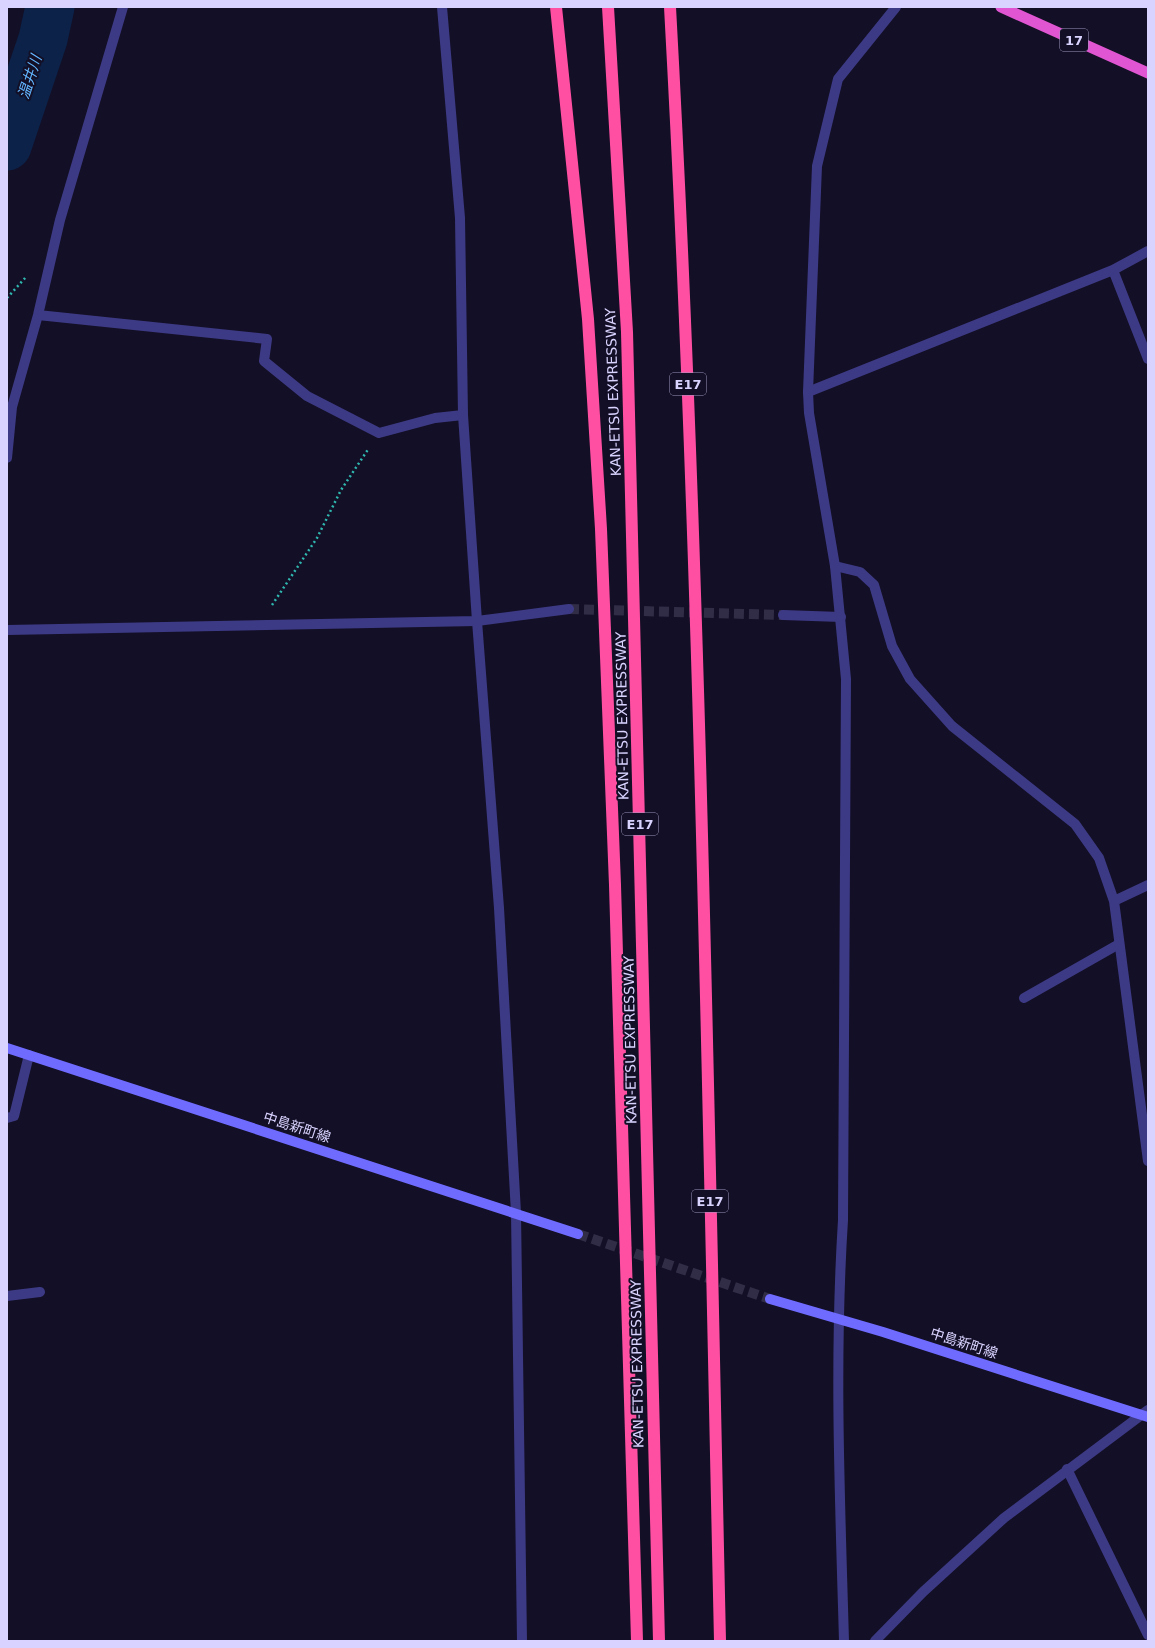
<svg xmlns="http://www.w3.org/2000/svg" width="1155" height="1648" font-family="'DejaVu Sans','Noto Sans JP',sans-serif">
  <rect width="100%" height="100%" fill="#130f26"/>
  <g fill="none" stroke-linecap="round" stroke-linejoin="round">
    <path stroke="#0c2248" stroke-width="49" d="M7,146L43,39L50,7"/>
    <path stroke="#312d47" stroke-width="10" stroke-dasharray="10 5" stroke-linecap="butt" d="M569,609L783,615"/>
    <path stroke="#312d47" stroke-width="10" stroke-dasharray="10 5" stroke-linecap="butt" d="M578,1234L770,1299"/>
    <path stroke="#2fb8b0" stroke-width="2.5" stroke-dasharray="2 3" stroke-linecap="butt" d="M7,298L26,277
      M272,605L317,538L341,490L369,448"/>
    <path stroke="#3d3a85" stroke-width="10" d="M1113,270L1148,359
      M808,392L1113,270L1148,251
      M1024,998L1119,944
      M1067,1469L1148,1635"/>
    <path stroke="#3d3a85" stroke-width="10" d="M38,315L267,339L264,361L307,396L379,433L435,418L463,415
      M7,458L12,407L38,315L60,220L123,7
      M835,566L860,572L874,585L892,646L910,679L952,726L1075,824L1099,858L1114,901L1148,1161
      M783,615L841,617
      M7,630L477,621L569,609
      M1114,901L1148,885
      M7,1118L14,1116L29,1055
      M7,1296L40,1292
      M875,1641L923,1592L1004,1518L1148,1410"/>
    <path stroke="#3d3a85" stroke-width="10" d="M442,7L460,218L463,415L477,621L499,908L516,1213L522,1641
      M844,1641C840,1500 834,1360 843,1220L846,679L835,566L809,413L808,392L817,166L838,79L896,7"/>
    <path stroke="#6f6bff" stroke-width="10" d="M7,1048L578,1234
      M770,1299L883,1332L1148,1417"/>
    <path stroke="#e055d1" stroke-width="11" d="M1001,7L1148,73"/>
    <path stroke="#ff4fa3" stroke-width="12" d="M556,7L588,319L601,529L615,885L637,1641
      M608,7L627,332L659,1641
      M670,7C700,551 708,1096 720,1641"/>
  </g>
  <g text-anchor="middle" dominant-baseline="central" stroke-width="4" stroke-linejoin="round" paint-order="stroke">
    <g fill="#130f26" stroke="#9e99be" stroke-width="1">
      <rect x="1060" y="29" width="28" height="22" rx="3"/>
      <rect x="670" y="373" width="36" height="22" rx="3"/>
      <rect x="622" y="813" width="36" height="22" rx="3"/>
      <rect x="692" y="1190" width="36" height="22" rx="3"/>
    </g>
    <g font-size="13" font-weight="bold" fill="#d9d4ff">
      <text x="1074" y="40">17</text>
      <text x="688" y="384">E17</text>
      <text x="640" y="824">E17</text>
      <text x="710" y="1201">E17</text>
    </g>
    <g font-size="14" fill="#d9d4ff" stroke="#130f26">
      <text transform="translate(613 392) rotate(-92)">KAN-ETSU EXPRESSWAY</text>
      <text transform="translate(622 716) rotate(-91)">KAN-ETSU EXPRESSWAY</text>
      <text transform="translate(630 1040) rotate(-91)">KAN-ETSU EXPRESSWAY</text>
      <text transform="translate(297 1127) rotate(18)">中島新町線</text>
      <text transform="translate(964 1343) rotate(18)">中島新町線</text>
      <text transform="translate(637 1364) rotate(-91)">KAN-ETSU EXPRESSWAY</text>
    </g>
    <g font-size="15" font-style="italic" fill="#62b6ff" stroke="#130f26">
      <text transform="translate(30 77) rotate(-72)">温井川</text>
    </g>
  </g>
  <rect width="1155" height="1648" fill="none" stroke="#d9d4ff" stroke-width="16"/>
</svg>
